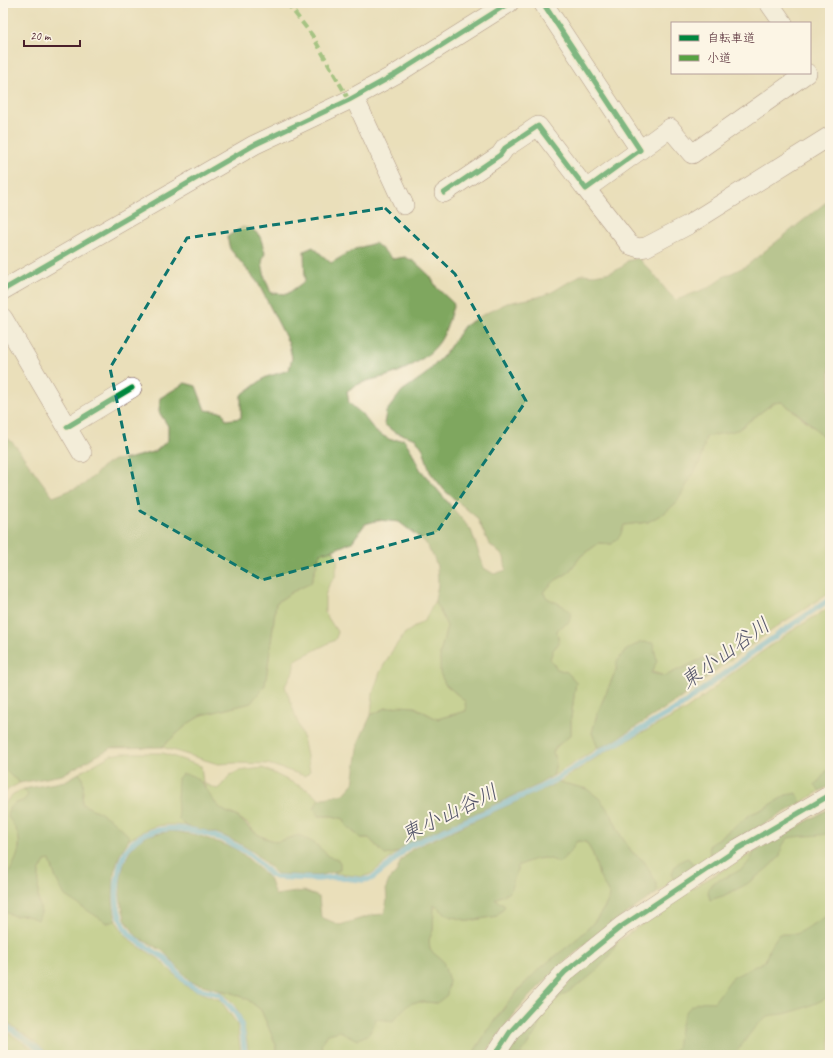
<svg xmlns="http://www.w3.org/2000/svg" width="833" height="1058" font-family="Caveat,'Klee One',sans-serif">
  <rect width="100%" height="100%" fill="#fcf5e5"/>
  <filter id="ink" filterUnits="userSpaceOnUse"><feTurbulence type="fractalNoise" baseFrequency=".025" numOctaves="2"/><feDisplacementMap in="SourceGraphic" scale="8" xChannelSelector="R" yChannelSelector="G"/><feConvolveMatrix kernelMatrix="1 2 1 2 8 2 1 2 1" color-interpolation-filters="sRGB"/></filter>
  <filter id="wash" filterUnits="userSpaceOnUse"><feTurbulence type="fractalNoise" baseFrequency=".012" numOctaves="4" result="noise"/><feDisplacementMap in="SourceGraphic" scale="16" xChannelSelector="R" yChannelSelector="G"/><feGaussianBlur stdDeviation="0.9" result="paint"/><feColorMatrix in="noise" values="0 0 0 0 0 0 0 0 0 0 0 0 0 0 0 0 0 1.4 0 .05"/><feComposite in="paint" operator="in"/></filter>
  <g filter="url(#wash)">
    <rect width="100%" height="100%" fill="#eadfba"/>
    <path fill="#9fc16a" stroke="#74704a" d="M782,402L810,424L821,434L830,437V593L782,623L718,669L715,656H708L665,676L618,661L616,670L597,714L592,733L598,748L553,776L556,763L553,752L557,746L571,735V718L576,682L567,672L557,669L550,659L553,650L559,643L557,631L559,628L569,622L563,606L547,598L543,592L556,580L568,573L581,556L599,543L612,544L620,536L623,525L648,522L677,502L700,462L706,437L718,434L755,417L773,403Z
      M333,550L338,560L335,577L329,585L325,596V613L338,633L335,640L295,660L293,672L285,686L303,737L310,771L305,776L268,764L236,763L218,764L162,747L189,723L202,715L251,703L265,685L268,666L276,603L292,592L311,583L320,553Z
      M435,600L447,626L440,654L445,684L465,701L466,711L437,719L415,707L386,708L371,715L373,693L380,672L392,651L404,634L425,620Z
      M830,607V768L827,770L820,791L801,803L786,795L767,807L751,814L709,846L710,855L657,893L644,861L632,852L621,836L611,814L587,789L559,782L605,752L684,711L706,695L724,679L787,634Z
      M123,753H163L201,766L203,783L217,789L220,787L230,775L239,771L263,768L308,790L319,799L314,808L319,816H332L344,819L346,826L361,838H369L385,855L398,852L371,874L362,877L333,873L340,870L330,857L314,843L289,838L276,842L256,834L249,825L235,815L223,811L211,798L203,783L179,778L177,797L179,820L186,826C159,823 152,825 129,840V836C112,820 103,814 82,804V777L79,773L111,755Z
      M3,767L10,775L20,783L9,789L3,794Z
      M24,789L28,795L23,801L16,803L8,817C10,820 14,823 16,827C26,848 11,871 3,890V805L13,794Z
      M830,808V1055H506L523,1030L550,1002L603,952L694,887Z
      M577,841L586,842L593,854L599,875L610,896C596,931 558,952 531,977C508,998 489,1028 472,1055H324L321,1045L328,1034L339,1031L369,1034L376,1019L393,1020C411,1000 410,1001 437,1003L443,961L430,951L429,940L433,930L434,905L449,916L469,921L497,916L494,899L514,878L518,866L533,859L552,858L570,852Z
      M50,860L56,879L107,923L116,921L124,933L133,943L159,959L187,987L220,1000L237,1024L241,1055H49L33,1040L3,1020V911L14,916L41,913L38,898L39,872L45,861Z
      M218,990L233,993L247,999L261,1010L276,1045V1055H249C245,1029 243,1005 218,990Z
      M3,1029L28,1046L39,1055H3Z"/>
    <path fill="#7fa75e" stroke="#646344" d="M830,199V437L821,435L810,423L782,402L773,403L738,430L706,437L700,462L677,502L666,512L648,522L624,525L620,536L612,544L599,543L581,556L568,573L556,580L543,592L547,598L563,606L571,613L569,622L559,628L557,631L559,643L553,650L550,659L557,669L567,672L576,682L571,718V735L557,746L553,752L556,763L553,776L536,786L407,844L398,852L385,855L369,838H361L346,826L344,819L332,816H319L314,808L319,799L344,794L353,784L359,741L371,715L386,708L400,706L414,707L437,719L466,711L465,701L445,684L440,673V654L447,626L435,600L438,584L437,567L434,558L425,542L399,522L379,520L365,524L352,542L333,550L320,553L311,583L292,592L276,603L268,666L265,685L251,703L202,715L189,723L162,747L111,748L62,775L20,783L10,775L3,767V438L9,439L15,445L53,497L83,485L95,475L102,467L114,460L128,459L156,451L168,440V426L159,412L160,398L185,383L196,386L205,410L223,412L226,420L241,418V395L266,377L289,370L292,358L289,344L258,283L230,249L227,237L242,227L251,228L260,236L265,253L262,262L265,278L271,293L287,294L305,281L304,251L313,247L331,263L355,249L375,243L393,259L405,257L415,262L430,276L437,288L454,304C450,314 448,326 443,336C434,355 407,370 387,376C372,380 361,381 347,391L349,403L362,414L376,432L391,440L404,439L412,452L420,469L471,530L484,568L494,574L506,570L504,557L489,544L477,518L445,491L430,472L423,449L416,439L394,432L384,424L386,412L402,391L426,374L445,354L464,326L484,314L507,303L538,297L552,292L582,274L594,275L611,272L622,267L627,261L638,258L650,270L667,291L676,300L710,287L723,277L746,266Z
      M640,642L653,643L657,661L651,673L665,676L708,656H715L718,669L681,698L611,743L598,748L592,733L597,714L616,670L617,661L625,651Z
      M830,768V786L820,791L815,786L827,770Z
      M79,773C87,781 82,794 82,804L101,813L113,821L129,836V840L121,852L114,872L113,901L116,921L107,923L65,896L56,879L50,860L45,861L39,872L38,898L41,913L38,920L25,915L14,916L3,911C3,904 2,895 3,889C12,859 32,848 8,817L9,808L16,803L23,801L28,795L24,789L65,781Z
      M183,774C205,774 207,800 223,810C227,813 233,814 237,817C244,822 249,828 256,833C261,837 270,840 276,842L299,835L314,843L330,857L335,858L340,862V870L319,876L277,874L255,853L237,842L219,834L186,826L179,820C177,806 177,793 178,778Z
      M559,782L587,789L600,799L611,814L621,836L632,852L644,861L656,882L657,893L601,931L560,966L522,1004L484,1055H472C489,1028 507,1002 529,979C556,951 595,934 610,896L599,875L593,854L586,842L577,841L570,852L559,863C545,854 533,859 518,866L510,892L495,899L505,906L497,916L469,921L449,916L434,905L433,930L429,940L430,950L443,961L449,981L447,995L437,1003C410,1001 411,1000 393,1021L376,1019L369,1034L357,1040L340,1031L328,1034L321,1045L324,1055H276V1045L261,1010L247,999L233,993L191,982L163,951L137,937L126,921L122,907L120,895L121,876L124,864L131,849L138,841L149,835L172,831L197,835L234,848L245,856L269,878L275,895L304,891L319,897L321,917L340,925L372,915L384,914L387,900L386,888L389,880L396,873L401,860L412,849Z
      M797,793L801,803L710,855L709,846L751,814L767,807L786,795Z
      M830,808V833C816,837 802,835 788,838L782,846L780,857L764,871L747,884L723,896L710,900L708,892L712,883C729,875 748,871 754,852Z
      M688,858L695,866L675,880L672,877C672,867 678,861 688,858Z
      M830,914V996C816,1004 800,1010 784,1014C779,1015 773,1014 769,1016C752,1026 746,1041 734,1055H666L677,1048C680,1031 680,1006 701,1002C705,1001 710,1002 714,1002L732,978L765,961L770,947L779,934H796Z
      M617,943C603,970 578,988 550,1002C571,979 591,959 617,943Z
      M541,1012C543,1027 528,1043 520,1055H506L523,1030Z"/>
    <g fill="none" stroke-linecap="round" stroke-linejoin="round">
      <path stroke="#66b8e1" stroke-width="5.5" d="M3,1024L31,1043L45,1055
        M245,1055C243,1044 244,1030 239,1019C236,1013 231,1007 226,1002C224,999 222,995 218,994C208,990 195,990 187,983C177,975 171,961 160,955C143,944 128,939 121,919C115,905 116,886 119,871C130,812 199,825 238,847C251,853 260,864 270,874L275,877L318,879L335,877L363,880L371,879L389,865L409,846L538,789L558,778L604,749L617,743L678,708L757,649L830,599"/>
    </g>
  </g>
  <g filter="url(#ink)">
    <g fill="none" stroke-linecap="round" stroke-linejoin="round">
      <defs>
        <path id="minor" d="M769,3L783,23
          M354,97L404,205
          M640,150L670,128L692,154L807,73
          M586,189L630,245L639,248L646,247L688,225L830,136
          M444,193L500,155L505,148L538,126L586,189L640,150L543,3
          M3,290L254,145L349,100L396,74L509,3
          M3,318L82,453
          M67,427L132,388
          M495,1055L510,1032L565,972L622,926L739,848L830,795"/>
      </defs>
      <use href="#minor" stroke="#623c40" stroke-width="20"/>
      <use href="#minor" stroke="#fff" stroke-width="19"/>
      <path stroke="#56a243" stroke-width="4" stroke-dasharray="8 4" stroke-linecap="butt" d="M287,3L312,35L349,100"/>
      <defs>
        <path id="cycleway" d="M444,193L500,155L505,148L538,126L586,189L640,150L543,3
          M3,290L254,145L349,100L396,74L509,3
          M67,427L132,388
          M495,1055L510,1032L565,972L622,926L739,848L830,795"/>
      </defs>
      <use href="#cycleway" stroke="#fcf5e5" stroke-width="8"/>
      <use href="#cycleway" stroke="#00873e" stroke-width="5"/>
    </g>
  </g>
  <path d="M0 0H833V1058H0ZM385,208L455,274L526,401L437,532L262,580L140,511L110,368L187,238Z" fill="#eadfba" fill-opacity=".55" fill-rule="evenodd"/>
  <path fill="none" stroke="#0f766e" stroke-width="3" stroke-dasharray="8 5" stroke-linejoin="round" d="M385,208L455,274L526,401L437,532L262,580L140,511L110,368L187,238Z"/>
  <g text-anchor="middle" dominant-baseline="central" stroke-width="4" stroke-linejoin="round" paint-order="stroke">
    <g font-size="21" font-style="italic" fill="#54556b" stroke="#fcf5e5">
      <text transform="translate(725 653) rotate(-36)">東小山谷川</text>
      <text transform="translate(449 813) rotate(-26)">東小山谷川</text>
    </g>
  </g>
  <rect width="833" height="1058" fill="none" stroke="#fcf5e5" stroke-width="16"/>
  <rect x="671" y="22" width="140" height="52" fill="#fcf5e5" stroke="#b59f9b"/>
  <rect x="679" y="35" width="20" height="6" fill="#00873e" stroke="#b59f9b"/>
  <text x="707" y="42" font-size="12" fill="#4a1f2b">自転車道</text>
  <rect x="679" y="55" width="20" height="6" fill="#56a243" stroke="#b59f9b"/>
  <text x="707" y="62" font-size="12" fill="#4a1f2b">小道</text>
  <path d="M24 40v6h56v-6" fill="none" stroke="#4a1f2b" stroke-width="2"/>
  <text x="30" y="40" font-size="12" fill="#4a1f2b" stroke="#fcf5e5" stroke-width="3" paint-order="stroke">20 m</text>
</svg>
